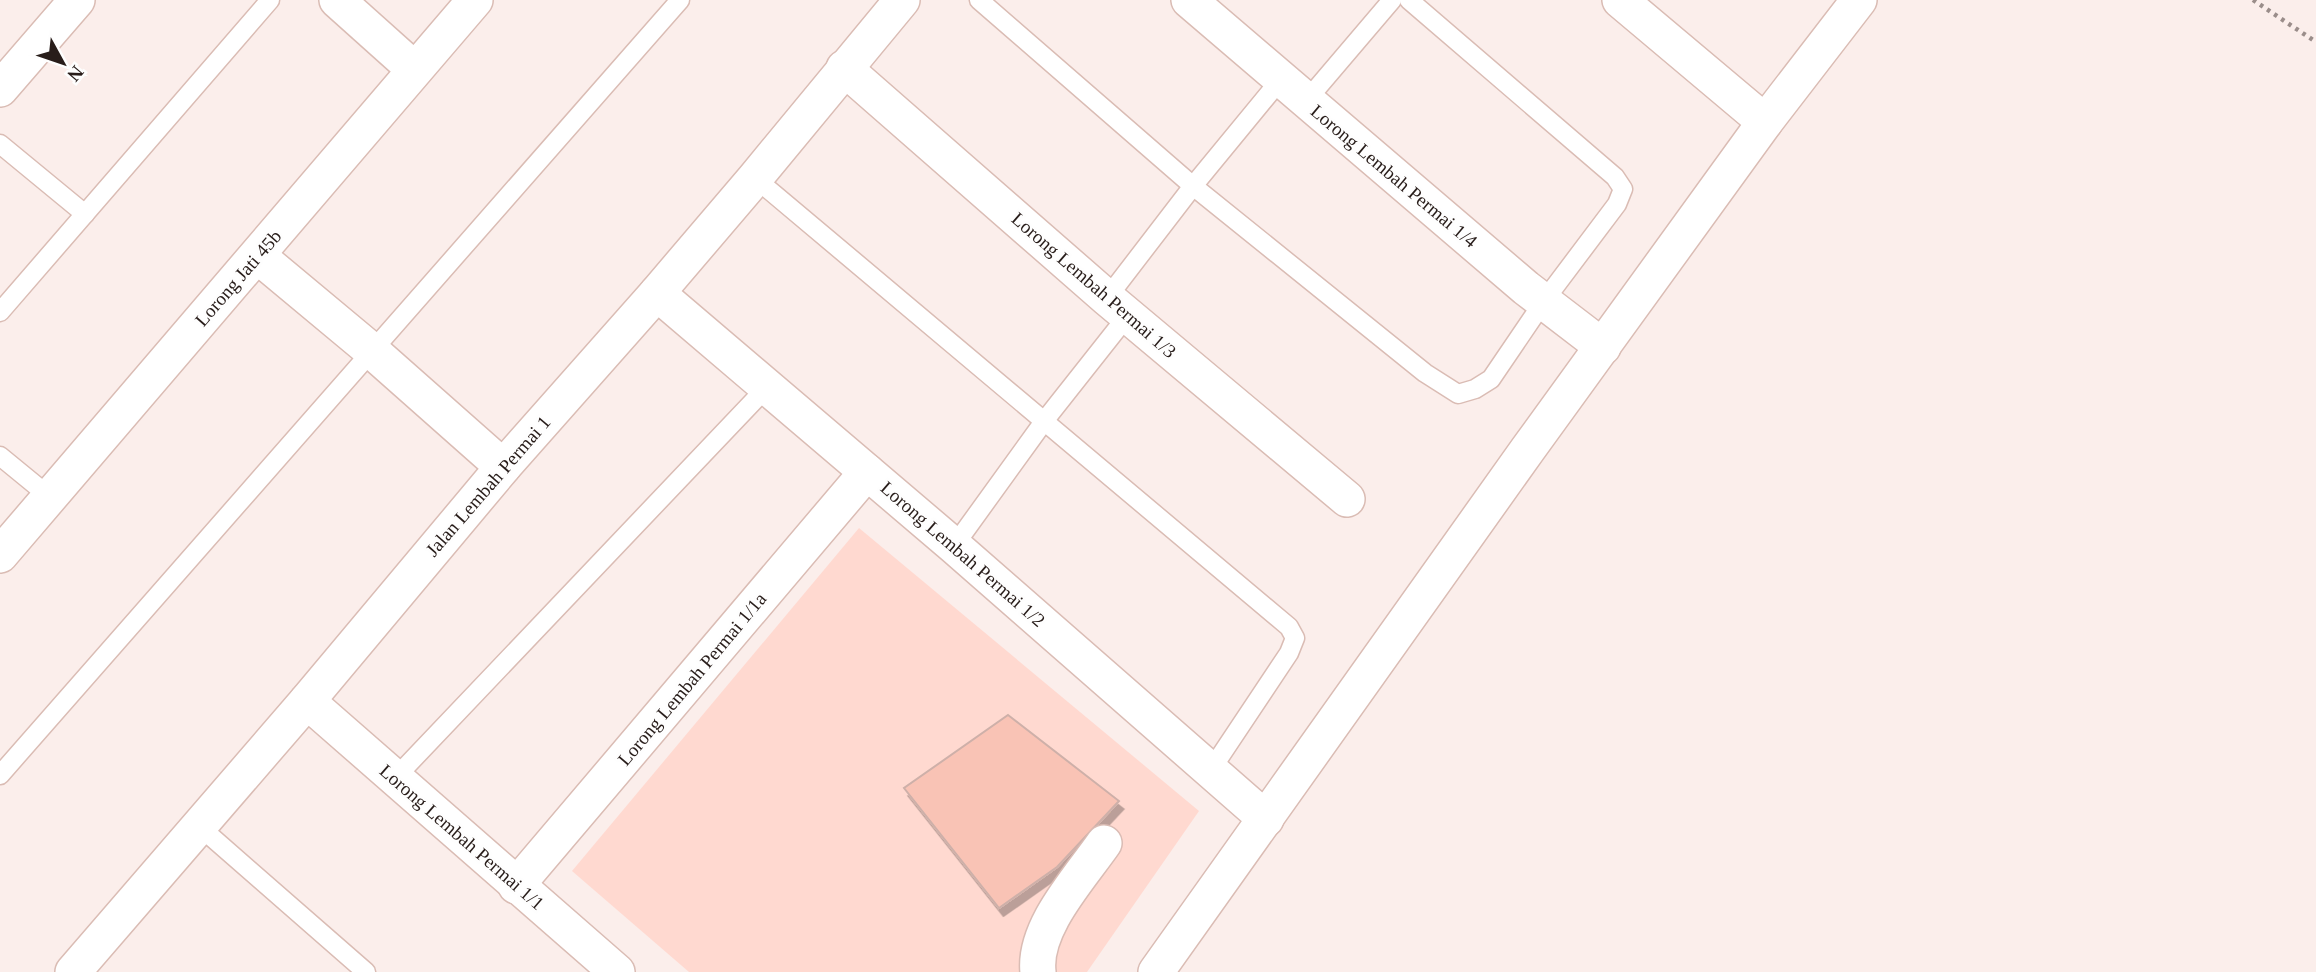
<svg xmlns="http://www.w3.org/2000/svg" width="2316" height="972" font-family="'Times New Roman',serif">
<defs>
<filter id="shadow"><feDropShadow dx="4.5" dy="8" stdDeviation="0" flood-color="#0004"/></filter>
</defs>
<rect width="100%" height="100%" fill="#fbeeeb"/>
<!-- green -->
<path fill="#ffd9d0" d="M859 528 1199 811 1087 972H689L572 871Z"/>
<!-- building -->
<path fill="#f9c3b5" stroke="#ceb0a9" stroke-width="2" filter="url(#shadow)" d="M1008 715 1119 801 1057 867 999 908 904 788Z"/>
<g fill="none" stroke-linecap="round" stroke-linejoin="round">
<!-- service casing -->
<g stroke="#dabcb4" stroke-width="21">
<g id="service">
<path d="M979 0 1193 186 1425 373 1458 394 1475 389 1491 379 1544 301 1617 204 1623 189 1615 177 1409 0"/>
<path d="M1306 101 1392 0"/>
<path d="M0 144 85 214"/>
<path d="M755 178 1289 627 1295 638 1289 653 1211 770"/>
<path d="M1107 298 1193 186 1281 79"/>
<path d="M0 312 270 0"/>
<path d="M0 456 50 497"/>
<path d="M954 546 1045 420 1128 315"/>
<path d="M0 775 680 0"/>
<path d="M395 778 767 387"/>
<path d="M199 826 366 972"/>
</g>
</g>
<!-- minor casing -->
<g stroke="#dabcb4" stroke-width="38">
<g id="minor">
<path d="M337 0 414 69"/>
<path d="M1189 0 1526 288 1603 347"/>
<path d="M1620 0 1765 122"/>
<path d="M844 68 1107 298 1347 499"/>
<path d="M0 89 77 0"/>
<path d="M258 256 372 351 503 467"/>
<path d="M657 293 954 546 1266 819"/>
<path d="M0 555 475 0"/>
<path d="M307 701 617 972"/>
<path d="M516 886 867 472"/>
<path d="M73 972 307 701 503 467 657 293 755 178 902 0"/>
<path d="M1038 972C1033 928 1079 879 1104 843"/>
<path d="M1156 972 1528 449 1765 122 1859 0"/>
</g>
</g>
<!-- path -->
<path stroke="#9a8d8a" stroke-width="4.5" stroke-dasharray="3.5 5" stroke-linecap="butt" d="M2253 0 2316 42"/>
<!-- service -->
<use href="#service" stroke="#fff" stroke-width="18"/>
<!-- minor -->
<use href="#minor" stroke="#fff" stroke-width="35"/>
</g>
<g text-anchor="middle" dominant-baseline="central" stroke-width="6" stroke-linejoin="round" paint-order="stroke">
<!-- street labels -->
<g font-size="19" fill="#281d1a" stroke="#fefefe">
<text transform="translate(1394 176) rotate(40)">Lorong Lembah Permai 1/4</text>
<text transform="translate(238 278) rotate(-49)">Lorong Jati 45b</text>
<text transform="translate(1094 285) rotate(41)">Lorong Lembah Permai 1/3</text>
<text transform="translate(488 486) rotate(-49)">Jalan Lembah Permai 1</text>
<text transform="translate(963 554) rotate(41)">Lorong Lembah Permai 1/2</text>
<text transform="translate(692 679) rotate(-50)">Lorong Lembah Permai 1/1a</text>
<text transform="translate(462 837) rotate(41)">Lorong Lembah Permai 1/1</text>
</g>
</g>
<!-- north arrow -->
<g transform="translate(63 63) rotate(130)" stroke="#fefefe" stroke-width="5" paint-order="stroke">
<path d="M0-5L12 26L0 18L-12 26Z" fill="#281d1a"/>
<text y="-10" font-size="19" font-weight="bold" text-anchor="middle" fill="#281d1a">N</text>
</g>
</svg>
